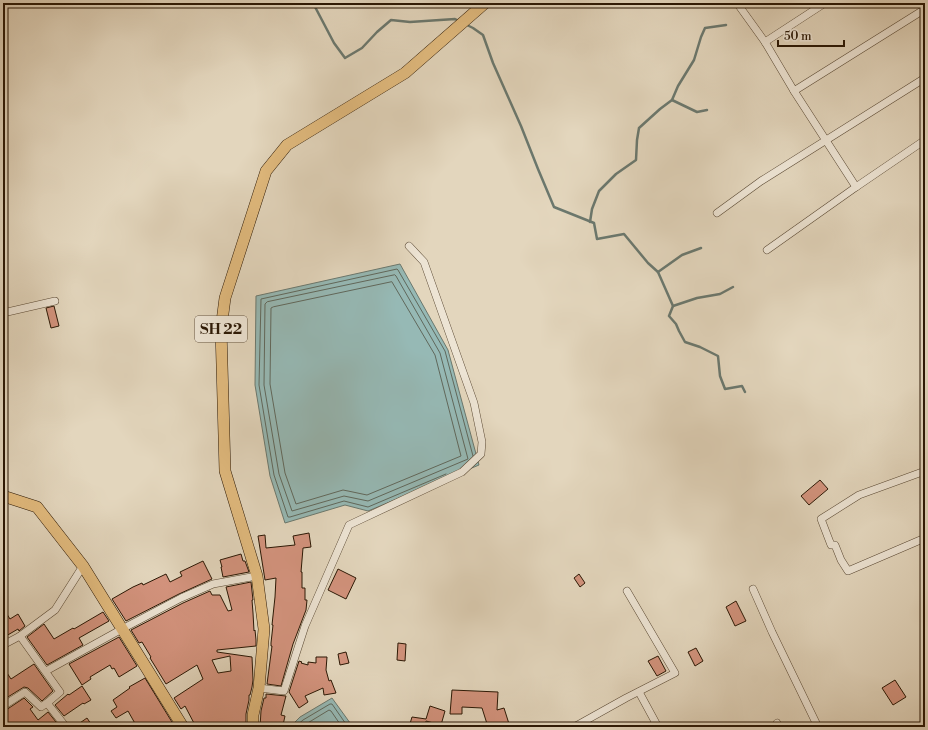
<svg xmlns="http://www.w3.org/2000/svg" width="928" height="730" font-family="'Libre Bodoni',serif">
<rect width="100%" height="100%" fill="#e3d6bd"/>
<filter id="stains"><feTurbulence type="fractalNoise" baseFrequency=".005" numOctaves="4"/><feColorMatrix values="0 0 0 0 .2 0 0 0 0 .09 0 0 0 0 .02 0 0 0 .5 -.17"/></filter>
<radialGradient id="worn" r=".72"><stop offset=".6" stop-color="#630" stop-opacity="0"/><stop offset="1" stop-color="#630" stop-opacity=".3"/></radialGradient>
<!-- water -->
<g fill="#96b9b5" stroke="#6b786e">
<path d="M400 264 448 350 479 465 368 511 345 505 285 523 270 476 255 385 256 296Z"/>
<path d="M332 698 353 727H290L300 717Z"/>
</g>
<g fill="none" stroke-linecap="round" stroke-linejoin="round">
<!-- shore -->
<g stroke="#60685c" stroke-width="1">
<path d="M395 275 396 276 440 353 468 459 368 501 344 496 292 511 279 474 264 385 265 304 267 302Z"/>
<path d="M392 282 435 355 461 456 367 495 348 491 343 490 296 504 285 473 270 384 271 308 273 307Z"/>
<path d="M446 474 368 507 344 501 290 517H288L274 475 259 385 261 299 397 269 398 270 445 351 473 456"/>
<path d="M295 727 303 720 330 704H332L348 727"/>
<path d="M303 727 306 724 329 710 331 711 342 727"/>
</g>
<!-- stream -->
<g stroke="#6b786e" stroke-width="2.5">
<path d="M313 3 334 43 345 58 362 48 377 32 391 20 410 22 455 19 459 21"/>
<path d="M465 24 473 28 483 35 493 63 521 126 538 169 554 207 594 223 597 239 624 234 648 263 658 272 673 306 669 316 676 324 679 331 685 342 700 347 718 356 720 376 725 389 742 386 745 392"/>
<path d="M672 100 678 86 694 60 701 37 705 28 726 25"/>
<path d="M590 222 592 209 599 191 616 174 636 160 637 140 639 128 660 109 672 100 697 112 707 110"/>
<path d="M658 272 682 255 701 248"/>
<path d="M673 306 697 298 720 294 733 287"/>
</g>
</g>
<!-- building -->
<g fill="#d3937d" stroke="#2a1704" fill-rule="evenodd">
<path d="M54 306 59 326 51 328 46 308Z"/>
<path d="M820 480 828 489 809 505 801 496Z"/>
<path d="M309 533 311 547 303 548 301 572H302V588H305V600H307L306 610 293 644 281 686 267 684 272 646H271V643L273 625H272L275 597 276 578 265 580 258 536 265 535 266 548 295 545 293 536Z"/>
<path d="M241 554 243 561H245L249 572 223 577 221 567H222L220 560Z"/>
<path d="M203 561 212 579 179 594 126 621 112 599 133 587 142 583 143 585 166 574 170 582 182 576 180 572Z"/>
<path d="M338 569 356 578 346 599 328 590Z"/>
<path d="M579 574 585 583 580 587 574 578Z"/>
<path d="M251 582 253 600H252L253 613 254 631 255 630 256 640V646L217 650V652L252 657 253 680 252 687 250 695H249V700L246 714V727H196L185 706 181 709 174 698 203 679 197 665 166 684 150 658 151 657 142 642 139 643 131 630 183 603 210 591 212 595H220L228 611 232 610 226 587ZM230 656 231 671 218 673 212 660Z"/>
<path d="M736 601 746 621 735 626 726 607Z"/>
<path d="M3 608 10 619 18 614 25 626 19 631 18 629 6 636 3 631Z"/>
<path d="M103 612 109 621 79 638 83 645 47 665 27 637 44 624 54 639 73 628 74 629Z"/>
<path d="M119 637 137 666 119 677 114 668 112 669 110 665 90 677 91 679 82 685 69 664Z"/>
<path d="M398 643 406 644 405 661 397 660Z"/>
<path d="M696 648 703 661 695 666 688 652Z"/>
<path d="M346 652 349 663 340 665 338 654Z"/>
<path d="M658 656 666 671 657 676 648 661Z"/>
<path d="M316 657H327L326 670 329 681 331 680 336 693 324 695 323 688 305 696 308 702 299 708 289 692 299 661 302 662 301 663 308 665V662L316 663Z"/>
<path d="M34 664 53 691 42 701 28 688 24 687 3 700V667L11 679Z"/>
<path d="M145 678 175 727H137L128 711 116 718 111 711 117 707 113 700 130 688 129 687Z"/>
<path d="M895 680 906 697 893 705 882 688Z"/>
<path d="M82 686 91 700 84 704 83 703 64 716 55 705 68 694 69 695Z"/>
<path d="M452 690 498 692 497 710 504 708 510 727H488L482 708 462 707V714H450Z"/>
<path d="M266 694 286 696 281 715 285 716 283 725 274 723V727H260L261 711 264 698H266Z"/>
<path d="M24 698 33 707 30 709 38 720 48 712 60 727H3V711L6 710Z"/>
<path d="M430 706 445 711 441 725 426 721 425 727H409L412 717 426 719Z"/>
<path d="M87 718 93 727H74Z"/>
</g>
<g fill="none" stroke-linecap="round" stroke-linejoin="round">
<!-- street casing -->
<g stroke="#584732" stroke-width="8">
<g id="street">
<path d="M737 3 765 42 794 91 856 187 767 250"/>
<path d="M765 42 825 3"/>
<path d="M794 91 925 9"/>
<path d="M856 187 925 140"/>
<path d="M717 213 761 181 925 78"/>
<path d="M3 313 55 301"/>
<path d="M925 471 859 495 821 519 831 545H835L841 560 848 571 925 538"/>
<path d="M753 589 772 632 818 727"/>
<path d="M3 645 20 636"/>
<path d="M46 671 122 629 181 598 213 584 257 576"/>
<path d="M259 688 284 691 305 626 349 525 462 472 481 454 482 442 474 403 424 262 409 246"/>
<path d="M639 692 658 727"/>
<path d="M3 706 25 692 41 707 47 703"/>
<path d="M777 723 779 727"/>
<path d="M66 727 47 703 60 692 20 636 55 610 83 566"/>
<path d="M574 727 626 698 675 673 627 591"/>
<path d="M923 727 925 724"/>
</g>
</g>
<!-- primary casing -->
<g stroke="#2a1704" stroke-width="12">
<g id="primary">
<path d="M3 496 37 507 83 566 183 727"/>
<path d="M253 727V715L259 688 264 629 257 576 225 471 221 329 225 298 266 171 287 145 405 73 485 3"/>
</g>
</g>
<!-- street -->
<use href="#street" stroke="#ede4d4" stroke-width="7"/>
<!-- primary -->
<use href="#primary" stroke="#e2bb7e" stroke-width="11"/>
</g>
<g text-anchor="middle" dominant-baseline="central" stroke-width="3.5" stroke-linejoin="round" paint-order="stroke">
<!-- shield labels -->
<rect fill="#ede4d4" stroke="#645442" stroke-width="1" x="195" y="316" width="52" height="26" rx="3"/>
<g font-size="15" font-weight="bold" fill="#2a1704">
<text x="221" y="329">SH 22</text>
</g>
</g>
<!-- margin -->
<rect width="928" height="730" fill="none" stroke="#e3d6bd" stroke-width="16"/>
<rect x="4" y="4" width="920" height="722" fill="none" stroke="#2a1704" stroke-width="2"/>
<rect x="8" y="8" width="912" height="714" fill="none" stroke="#2a1704"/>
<!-- scale -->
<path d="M778 40v6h66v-6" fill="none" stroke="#2a1704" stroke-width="2"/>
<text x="784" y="40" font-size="12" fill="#2a1704" stroke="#ede4d4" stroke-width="3" paint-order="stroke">50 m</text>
<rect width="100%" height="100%" filter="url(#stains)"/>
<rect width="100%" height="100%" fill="url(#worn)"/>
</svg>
